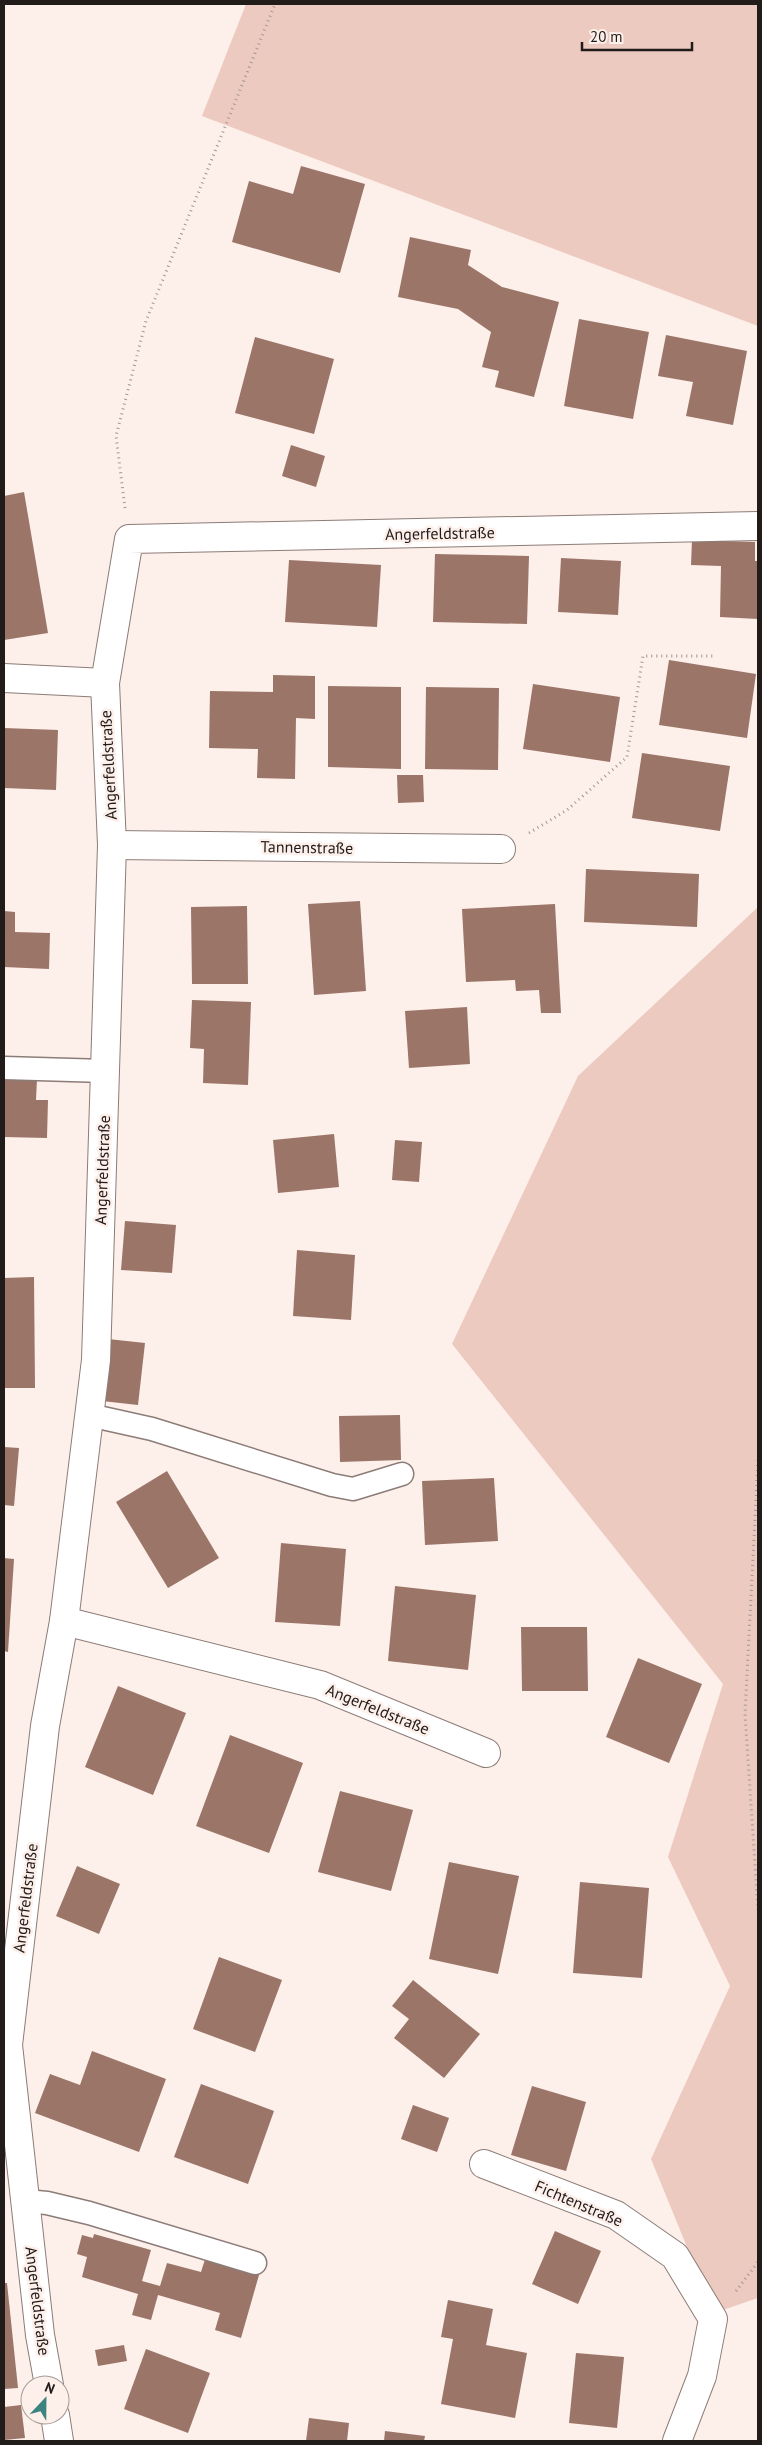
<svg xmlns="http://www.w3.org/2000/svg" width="762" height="2445" font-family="'PT Sans',sans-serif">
<rect width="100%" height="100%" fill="#fdefea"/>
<!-- green -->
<g fill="#edcabf">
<path d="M246 4H758V326L202 116Z"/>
<path d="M758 907V2298L714 2313 651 2159 730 1986 668 1857 723 1684 452 1344 578 1076Z"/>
</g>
<!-- building -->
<g fill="#9b7568">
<path d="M301 166 365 184 340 273 232 242 249 181 293 194Z"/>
<path d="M410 237 471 250 468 265 502 287 559 302 534 397 495 387 499 371 482 367 491 332 458 309 398 297Z"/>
<path d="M579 319 649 332 633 419 564 406Z"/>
<path d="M666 335 747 351 733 425 686 416 693 382 658 376Z"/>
<path d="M255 337 334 359 314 434 235 413Z"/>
<path d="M291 445 325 456 316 487 282 476Z"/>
<path d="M24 492 48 633 4 640V496Z"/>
<path d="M692 540 755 542V561H758V619L720 617 721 566 691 565Z"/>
<path d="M435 554 529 556 527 624 433 622Z"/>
<path d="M561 558 621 561 618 615 558 612Z"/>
<path d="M289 560 381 565 377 627 285 622Z"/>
<path d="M669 660 756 674 747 738 659 725Z"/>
<path d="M273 675 315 676V719L296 718 295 779 257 778 258 749 209 748 210 691 273 692Z"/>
<path d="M533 684 620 697 610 762 523 749Z"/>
<path d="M328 686 401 687V769L328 767Z"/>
<path d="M426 687 499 688 498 770 425 769Z"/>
<path d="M4 728 58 730 56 790 4 788Z"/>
<path d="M642 753 730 766 720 831 632 818Z"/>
<path d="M397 775H423L424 802 398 803Z"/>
<path d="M586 869 699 874 697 927 584 922Z"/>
<path d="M360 901 366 991 314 995 308 904Z"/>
<path d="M555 904 561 1013H541L539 990 516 991 515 980 466 982 462 909Z"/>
<path d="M247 906 248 984H192L191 907Z"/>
<path d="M4 911 15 912V932L50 933 49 969 4 967Z"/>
<path d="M192 1000 251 1002 248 1085 203 1083 204 1049 190 1048Z"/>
<path d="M467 1007 470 1064 409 1068 405 1011Z"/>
<path d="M4 1078 37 1079 36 1100H48L47 1138 4 1137Z"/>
<path d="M334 1134 339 1187 278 1193 273 1140Z"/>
<path d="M395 1140 422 1142 419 1182 392 1180Z"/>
<path d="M125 1221 176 1225 172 1273 121 1270Z"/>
<path d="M297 1250 355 1255 351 1320 293 1316Z"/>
<path d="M34 1277 35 1388H4V1278Z"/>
<path d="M108 1339 145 1343 138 1405 102 1401Z"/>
<path d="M400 1415 401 1460 340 1462 339 1416Z"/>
<path d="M4 1447 19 1448 14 1506 4 1505Z"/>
<path d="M167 1471 219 1558 168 1588 116 1502Z"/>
<path d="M494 1478 498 1541 425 1545 422 1481Z"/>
<path d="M281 1543 346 1549 340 1626 275 1622Z"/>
<path d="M4 1558 14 1559 8 1652 4 1651Z"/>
<path d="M395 1586 476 1595 468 1670 388 1661Z"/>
<path d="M521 1627H587L588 1691H522Z"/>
<path d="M638 1658 702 1684 669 1763 606 1737Z"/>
<path d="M118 1686 186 1713 153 1795 85 1767Z"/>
<path d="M230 1735 303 1763 269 1853 196 1826Z"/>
<path d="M340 1791 413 1810 391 1891 318 1872Z"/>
<path d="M449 1862 519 1876 498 1974 429 1959Z"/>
<path d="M77 1866 120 1884 99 1934 56 1916Z"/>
<path d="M580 1882 649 1888 642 1978 573 1973Z"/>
<path d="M219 1957 282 1980 255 2052 193 2029Z"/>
<path d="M413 1980 480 2034 444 2078 394 2038 409 2019 392 2006Z"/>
<path d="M92 2051 166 2079 139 2152 35 2113 50 2074 80 2085Z"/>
<path d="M201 2084 274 2111 248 2184 174 2157Z"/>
<path d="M532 2086 586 2102 566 2171 511 2155Z"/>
<path d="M413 2105 449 2118 437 2152 401 2139Z"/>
<path d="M555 2231 601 2251 578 2304 532 2284Z"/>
<path d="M94 2234 151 2250 142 2281 160 2286 167 2263 201 2272 207 2253 261 2268 241 2338 215 2330 220 2313 158 2295 151 2320 132 2315 138 2294 82 2277 87 2257 77 2254 82 2235 93 2238Z"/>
<path d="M4 2283H7L18 2388 4 2389Z"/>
<path d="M448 2300 493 2309 486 2345 527 2353 515 2418 441 2404 453 2339 441 2337Z"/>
<path d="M124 2345 127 2361 98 2366 95 2350Z"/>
<path d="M146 2349 210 2373 188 2433 124 2409Z"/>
<path d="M576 2353 624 2357 617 2428 569 2423Z"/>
<path d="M21 2405 25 2438 4 2440V2407Z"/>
<path d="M309 2418 349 2423 347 2441H306Z"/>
<path d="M385 2431 425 2436 424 2441H384Z"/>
</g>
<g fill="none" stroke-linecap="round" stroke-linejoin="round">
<!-- lane casing -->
<g stroke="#8c7c77" stroke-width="25">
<g id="lane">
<path d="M4 1068 105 1071"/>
<path d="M89 1415 152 1429 332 1485 353 1489 402 1474"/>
<path d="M26 2201 47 2203 89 2213 255 2263"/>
</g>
</g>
<!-- street casing -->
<g stroke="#8c7c77" stroke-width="30">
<g id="street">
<path d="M4 678 105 683"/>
<path d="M112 845 501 849"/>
<path d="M64 1621 320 1685 486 1753"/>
<path d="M484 2164 616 2215 675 2256 713 2319 702 2376 677 2441"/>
<path d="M49 2385 40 2335 8 2045 45 1726 64 1621 96 1360 112 845 105 683 129 539 758 526"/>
<path d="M55 2415 59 2441"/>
</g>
</g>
<!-- path -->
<g stroke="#a29794" stroke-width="3" stroke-dasharray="1 4" stroke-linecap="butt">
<path d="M125 508 116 436 146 321 275 4"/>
<path d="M529 833 567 810 627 757 643 656H714"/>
<path d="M758 1460 745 1714 758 1910"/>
<path d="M736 2291 758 2262"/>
</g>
<!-- lane -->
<use href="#lane" stroke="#fff" stroke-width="22"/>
<!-- street -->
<use href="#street" stroke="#fff" stroke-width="28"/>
</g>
<g text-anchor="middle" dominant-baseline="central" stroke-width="5" stroke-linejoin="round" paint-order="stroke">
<!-- street labels -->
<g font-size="16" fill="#211b19" stroke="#fdefea">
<text transform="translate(440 533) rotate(-1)">Angerfeldstraße</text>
<text transform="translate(108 765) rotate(-93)">Angerfeldstraße</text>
<text transform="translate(307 847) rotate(1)">Tannenstraße</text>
<text transform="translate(102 1170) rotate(-88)">Angerfeldstraße</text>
<text transform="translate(378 1709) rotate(22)">Angerfeldstraße</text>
<text transform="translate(25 1898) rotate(-83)">Angerfeldstraße</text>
<text transform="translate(579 2203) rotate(23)">Fichtenstraße</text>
<text transform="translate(38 2301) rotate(83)">Angerfeldstraße</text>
</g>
</g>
<!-- border -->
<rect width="762" height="2445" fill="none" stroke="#211b19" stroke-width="10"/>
<!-- north arrow -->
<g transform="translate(45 2400) rotate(22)"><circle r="24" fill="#fdefea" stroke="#a59a96"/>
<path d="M0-4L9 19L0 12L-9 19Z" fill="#3d8480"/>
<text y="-8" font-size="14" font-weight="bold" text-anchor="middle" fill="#211b19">N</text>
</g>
<!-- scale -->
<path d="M582 42v8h110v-8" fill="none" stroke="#211b19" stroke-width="2.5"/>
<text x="590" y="42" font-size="15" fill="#211b19" stroke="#fdefea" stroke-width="4" paint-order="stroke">20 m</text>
</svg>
